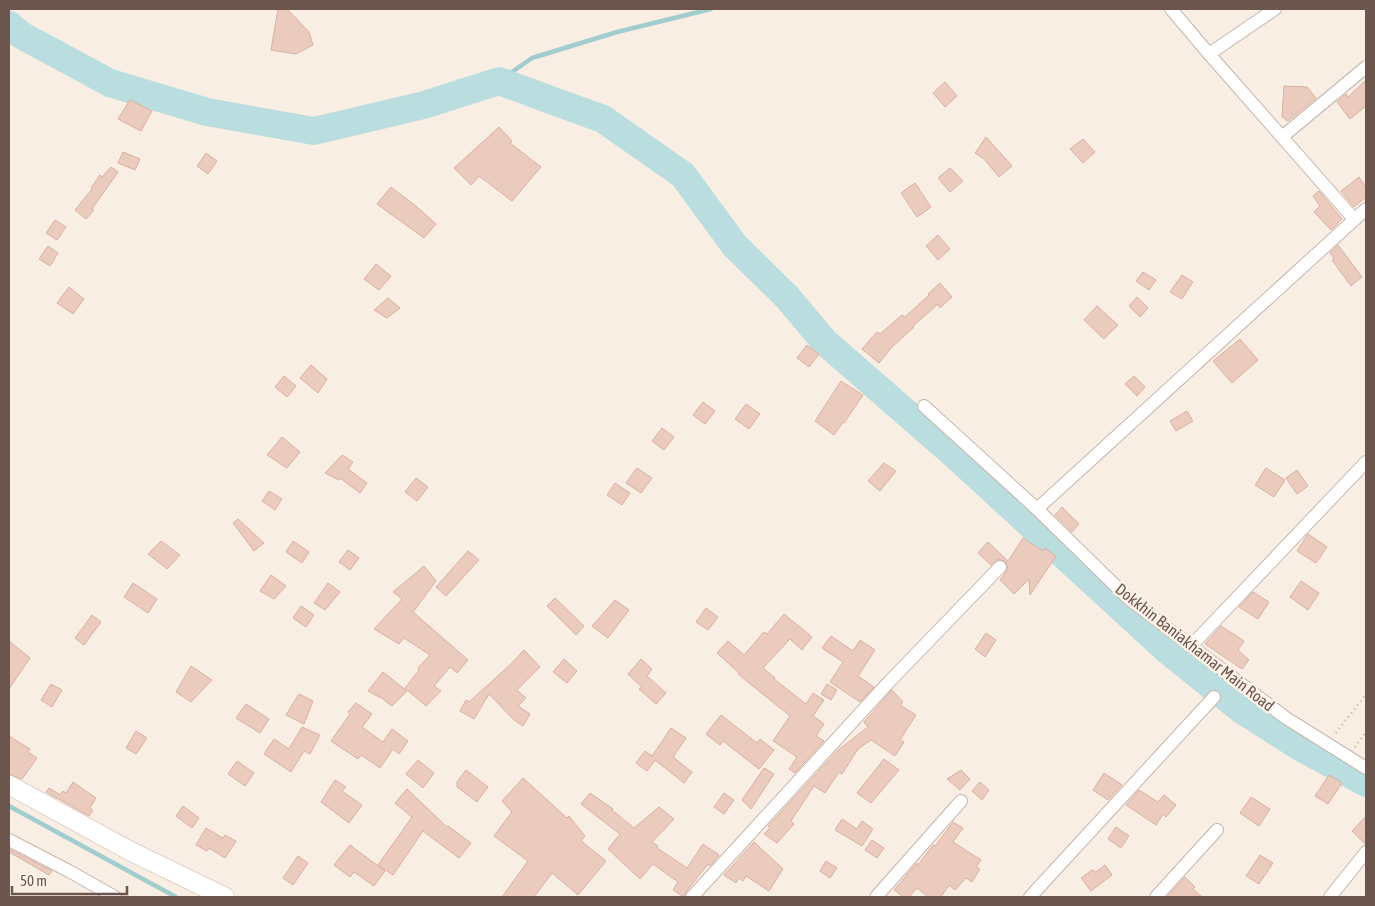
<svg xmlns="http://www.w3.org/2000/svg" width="1375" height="906" font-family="'Asap Condensed',sans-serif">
<rect width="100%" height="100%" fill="#f8eee3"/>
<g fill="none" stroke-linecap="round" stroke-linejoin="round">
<!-- stream -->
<g stroke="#a2cdcf" stroke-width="4.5">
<path d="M499 81 532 58 617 32 711 9"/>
<path d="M9 806 176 897"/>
</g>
<!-- river -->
<path stroke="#badddf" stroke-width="28" d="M9 25 21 35 110 83 207 112 314 131 424 105 499 81 603 119 683 175 735 246 787 297 825 342 957 457 1167 650 1242 710 1300 747 1366 783"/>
</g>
<!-- building -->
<g fill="#eacbbe" stroke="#dab1a1">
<path d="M278 9H287L309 32 313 45 296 54 271 50Z"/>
<path d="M1366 80V106L1350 119 1337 102 1346 94 1348 97Z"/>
<path d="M945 82 957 96 945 107 933 93Z"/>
<path d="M1284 86 1307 87 1316 98 1288 121 1282 117Z"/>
<path d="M130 100 152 111 141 131 118 119Z"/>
<path d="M499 127 512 141 510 143 541 167 512 201 479 176 471 185 454 168Z"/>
<path d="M986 137 1012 166 999 177 984 159 975 153Z"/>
<path d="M1083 139 1095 152 1083 163 1070 149Z"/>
<path d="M123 152 140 159 135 170 118 163Z"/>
<path d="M206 153 217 161 208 174 197 166Z"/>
<path d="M111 167 118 172 92 209 94 210 86 219 75 210 92 189 91 188 100 175 102 177Z"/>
<path d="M950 168 963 181 950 192 938 178Z"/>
<path d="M1359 177 1366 187V197L1354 207 1341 191Z"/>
<path d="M915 183 931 207 917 217 901 193Z"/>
<path d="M391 187 417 207 436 224 424 238 377 204Z"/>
<path d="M1319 191 1342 219 1331 230 1314 212 1320 206 1313 196Z"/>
<path d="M55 220 66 227 57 240 46 233Z"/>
<path d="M938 235 950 249 938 260 926 246Z"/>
<path d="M1338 245 1362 277 1351 286 1332 260 1334 258 1330 253Z"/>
<path d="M48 246 58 253 50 266 39 259Z"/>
<path d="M376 264 391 276 379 290 364 279Z"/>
<path d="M1143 272 1156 280 1149 290 1136 281Z"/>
<path d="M1182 275 1193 282 1182 299 1170 292Z"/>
<path d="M940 283 952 297 940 308 938 304 913 326 914 327 892 347 879 363 862 349 877 332 880 334 902 315 905 317 929 295 928 294Z"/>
<path d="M69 287 84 299 73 314 57 303Z"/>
<path d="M1137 297 1148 308 1140 317 1129 306Z"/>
<path d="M388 298 400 308 387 318 374 310Z"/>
<path d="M1097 306 1118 325 1104 339 1084 320Z"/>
<path d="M1240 339 1258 360 1232 383 1213 361Z"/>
<path d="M807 345 819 354 809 367 797 358Z"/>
<path d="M311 365 327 379 318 393 300 378Z"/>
<path d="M284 376 296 386 287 397 275 387Z"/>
<path d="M1134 376 1145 387 1137 396 1125 384Z"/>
<path d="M841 381 863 395 844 423 843 422 834 435 815 421Z"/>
<path d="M703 402 715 411 705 424 693 415Z"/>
<path d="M746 404 760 414 749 429 735 419Z"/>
<path d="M1187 411 1193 421 1176 431 1170 421Z"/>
<path d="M662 428 674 437 664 450 652 441Z"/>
<path d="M282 437 300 452 287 468 267 455Z"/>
<path d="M342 455 353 462 348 469 367 483 360 493 340 478 339 480 325 473Z"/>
<path d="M884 463 896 471 880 491 868 481Z"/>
<path d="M637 468 652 478 641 493 626 483Z"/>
<path d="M1266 468 1285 480 1274 497 1255 485Z"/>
<path d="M1297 470 1308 486 1297 494 1286 478Z"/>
<path d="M416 478 428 487 417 501 405 492Z"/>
<path d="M615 483 630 493 622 505 607 495Z"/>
<path d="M269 491 282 499 275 510 262 501Z"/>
<path d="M1062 507 1079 524 1072 532 1055 515Z"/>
<path d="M238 519 264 543 254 551 233 523Z"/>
<path d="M1308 534 1327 547 1316 563 1297 551Z"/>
<path d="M1023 538 1043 551 1045 548 1056 556 1030 595 1029 579 1014 594 1000 580 1008 569 1006 562 998 559 991 565 978 553 988 542 1008 561Z"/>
<path d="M161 541 180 555 167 569 148 554Z"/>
<path d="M293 541 309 552 302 563 286 552Z"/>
<path d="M348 550 359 558 350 570 339 562Z"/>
<path d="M468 551 479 560 446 596 436 587Z"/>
<path d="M424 566 436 581 413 612 468 660 457 673 450 667 434 686 441 691 426 706 405 688 419 670 418 668 430 655 404 638 399 644 374 629 402 599 393 592Z"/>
<path d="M271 575 286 586 274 599 260 591Z"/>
<path d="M1301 581 1319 593 1308 610 1290 597Z"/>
<path d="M133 583 157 599 148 613 124 597Z"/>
<path d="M328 583 340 592 325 610 314 603Z"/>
<path d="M1253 592 1269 602 1258 619 1239 607Z"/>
<path d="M555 598 584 626 576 635 547 606Z"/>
<path d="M615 600 629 610 608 638 592 626Z"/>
<path d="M301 606 314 615 306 627 293 618Z"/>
<path d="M706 608 718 617 708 630 696 622Z"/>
<path d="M784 614 812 637 802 650 790 639 763 668 775 678 774 679 806 704 813 693 824 700 813 716 824 724 816 736 824 741 795 773 789 769 797 757 773 741 790 716 738 674 739 673 717 653 728 641 744 655 764 632 767 634Z"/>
<path d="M92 615 101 622 84 645 75 638Z"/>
<path d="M1221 626 1244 641 1238 650 1249 660 1242 669 1205 644Z"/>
<path d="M986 633 996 640 985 657 975 649Z"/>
<path d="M831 636 853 651 860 640 875 650 858 676 874 687 860 702 830 682 843 662 822 648Z"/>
<path d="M9 641 30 658 9 689Z"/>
<path d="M524 650 540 667 517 690 526 698 518 706 530 714 523 726 514 720 489 694 474 719 460 711 466 700 469 702 512 663Z"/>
<path d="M564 659 577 671 567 683 553 672Z"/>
<path d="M641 659 652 669 647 676 666 693 656 704 639 689 642 687 628 674Z"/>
<path d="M191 666 212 680 191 702 176 692Z"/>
<path d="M383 672 407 691 392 706 383 699 368 691Z"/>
<path d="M51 684 62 690 52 707 41 700Z"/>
<path d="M827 684 837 690 831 700 821 694Z"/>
<path d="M892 690 903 702 900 705 916 715 900 740 904 742 895 756 871 740 858 749 842 774 839 772 825 793 814 786 791 821 794 824 777 843 764 834 770 828 768 826 838 750 868 727 864 722Z"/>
<path d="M299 694 313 701 304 724 286 715Z"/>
<path d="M356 703 372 714 362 727 383 742 392 729 408 741 399 754 393 749 380 768 361 755 358 759 331 741 350 714 348 712Z"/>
<path d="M246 704 269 719 260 733 236 718Z"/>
<path d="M721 715 757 743 760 739 774 750 759 769 723 741 720 745 706 734Z"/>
<path d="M302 727 320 735 310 754 304 751 291 772 264 754 274 739 289 749Z"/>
<path d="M671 728 686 738 673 757 692 772 684 783 655 760 647 771 636 763 645 751 652 756Z"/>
<path d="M136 731 147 738 136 754 126 748Z"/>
<path d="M9 736 30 749 28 752 37 758 22 779 9 774Z"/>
<path d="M884 759 899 770 871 803 857 793Z"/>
<path d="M418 760 434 773 423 788 406 774Z"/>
<path d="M237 761 254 773 245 786 228 774Z"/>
<path d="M764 768 774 774 751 809 742 800Z"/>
<path d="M466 770 488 787 477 802 457 787V782Z"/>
<path d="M961 770 970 779 960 790 947 779Z"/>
<path d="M1104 773 1122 785 1108 800 1093 790Z"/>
<path d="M1329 775 1342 783 1328 804 1315 796Z"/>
<path d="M523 778 567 818 569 816 585 836 581 841 606 861 578 895 552 873 534 897H502L528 861 494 836 512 812 502 801Z"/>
<path d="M335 780 346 787 342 791 362 805 349 823 321 802Z"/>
<path d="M73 782 96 798 90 808 93 810 89 816 46 792 49 788 60 795 63 791 66 793Z"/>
<path d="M980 782 989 790 982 800 972 791Z"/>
<path d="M407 789 447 827 448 826 471 843 459 858 423 831 393 875 378 865 412 817 395 803Z"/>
<path d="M1139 790 1158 802 1164 795 1176 805 1166 817 1163 814 1156 825 1126 805Z"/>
<path d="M590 793 613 809 612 810 634 828 659 807 674 819 652 842 658 846 657 848 687 868 703 844 719 855 710 866 708 864 686 892 684 897 673 890 678 882 653 864 640 879 608 849 620 834 581 804Z"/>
<path d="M724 793 734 800 724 814 714 807Z"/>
<path d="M1251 797 1270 809 1259 826 1240 813Z"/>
<path d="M183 806 199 818 192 828 176 816Z"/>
<path d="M1366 816V844H1365L1352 831Z"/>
<path d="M842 819 857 829 862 821 873 829 862 846 835 830Z"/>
<path d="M953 822 963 828 953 842 981 860 976 867 980 869 972 882 966 878 955 890 949 885 941 897H928L917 888 909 897H903L894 890 917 863 918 865 933 845 935 846Z"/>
<path d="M1116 827 1129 836 1121 848 1108 839Z"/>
<path d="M206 828 223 838 225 835 236 841 225 858 209 848 207 851 196 845Z"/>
<path d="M872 840 884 848 877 858 865 850Z"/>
<path d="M754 842 783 869 769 891 746 876 743 881 739 878 736 883 724 875Z"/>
<path d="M350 845 385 871 374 886 354 872 350 877 334 865Z"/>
<path d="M9 849 52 871 49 875 9 852Z"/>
<path d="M1260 855 1273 863 1259 884 1246 876Z"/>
<path d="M298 856 308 863 293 885 283 878Z"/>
<path d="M826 861 837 868 830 878 820 871Z"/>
<path d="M1105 865 1112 875 1091 891 1081 878 1092 870 1096 872Z"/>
<path d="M1185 877 1195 887 1193 889 1202 897H1167Z"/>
</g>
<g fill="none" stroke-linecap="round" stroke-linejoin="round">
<!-- street casing -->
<g stroke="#c7b5ac" stroke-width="14">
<g id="street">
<path d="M1171 9 1209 54 1354 219"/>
<path d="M1209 54 1275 9"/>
<path d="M1282 137 1366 67"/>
<path d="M924 406 1037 509 1129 599 1286 718 1366 768"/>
<path d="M1037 509 1366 209"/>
<path d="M1191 646 1366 462"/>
<path d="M9 840 69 871 115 897"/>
<path d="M692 897 888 683 1000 567"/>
<path d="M876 897 961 801"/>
<path d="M1030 897 1214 697"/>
<path d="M1156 897 1217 830"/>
<path d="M1330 897 1366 852"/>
</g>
</g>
<!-- secondary casing -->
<g stroke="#ccb7ac" stroke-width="20">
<path id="secondary" d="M9 785 130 851 225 897"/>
</g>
<!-- path -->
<g stroke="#ceaea2" stroke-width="2.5" stroke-dasharray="1 4" stroke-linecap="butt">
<path d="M1336 733 1366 694"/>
<path d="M1355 747 1366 732"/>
</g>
<!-- street -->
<use href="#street" stroke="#fff" stroke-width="12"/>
<!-- secondary -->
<use href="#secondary" stroke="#fff" stroke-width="19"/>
</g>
<g text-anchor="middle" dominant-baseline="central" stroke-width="5" stroke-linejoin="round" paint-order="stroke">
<!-- street labels -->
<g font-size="16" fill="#6c554d" stroke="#fcf2e8">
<text transform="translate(1195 647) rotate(38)">Dokkhin Baniakhamar Main Road</text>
</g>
</g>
<!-- border -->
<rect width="1375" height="906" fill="none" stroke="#6c554d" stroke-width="20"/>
<!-- scale -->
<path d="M12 886v8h115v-8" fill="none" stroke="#6c554d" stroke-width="2.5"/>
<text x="20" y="886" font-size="15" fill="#6c554d" stroke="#fcf2e8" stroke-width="4" paint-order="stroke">50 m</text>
</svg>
